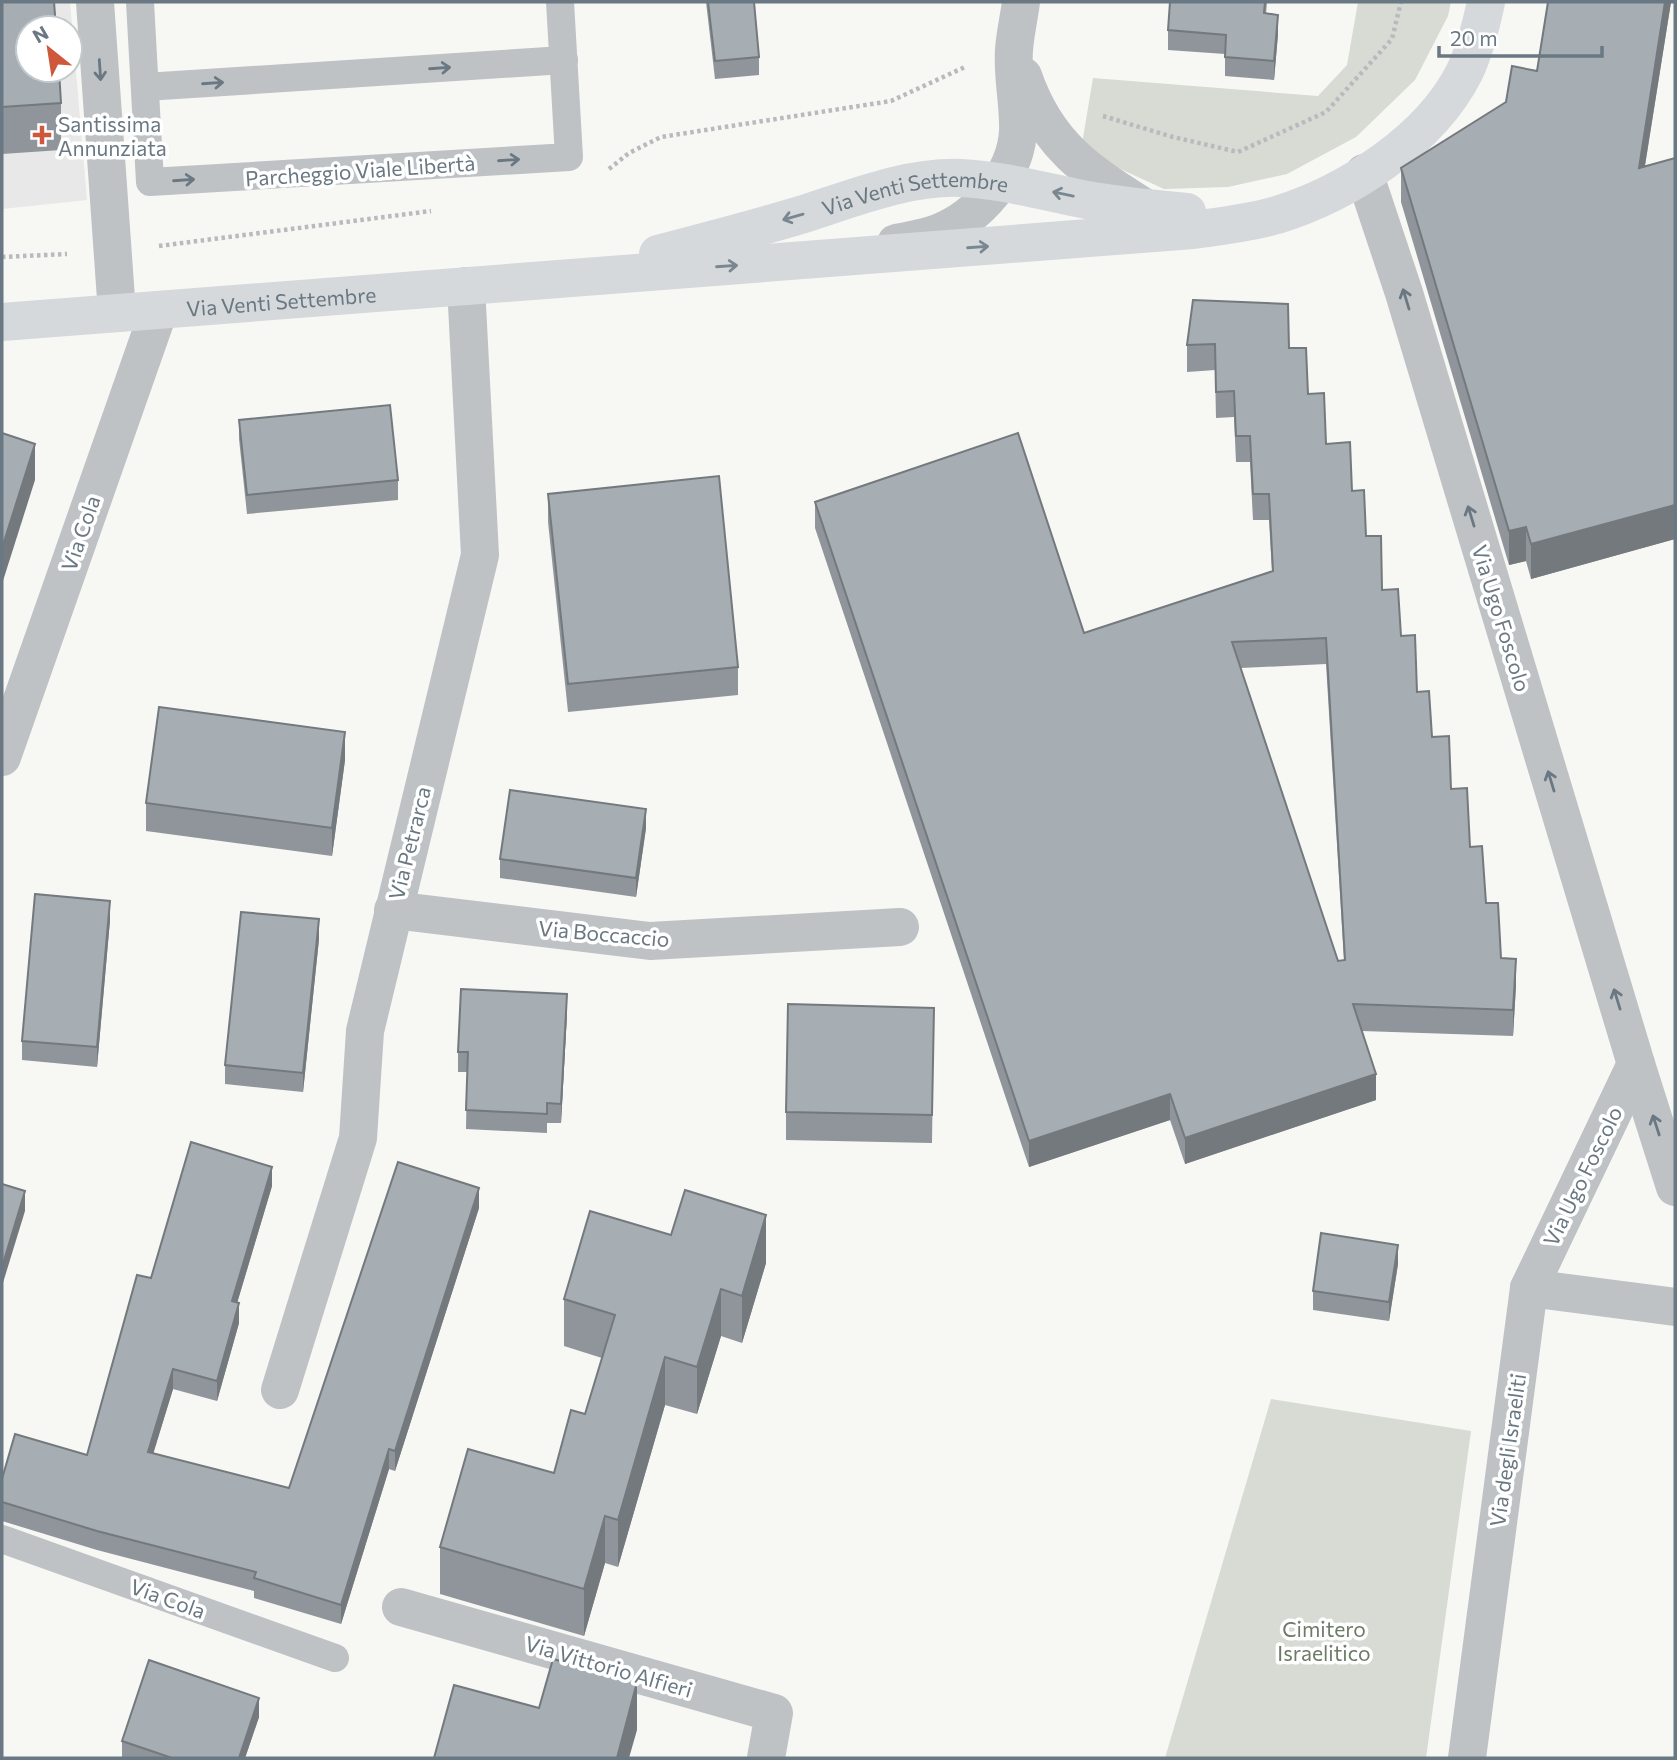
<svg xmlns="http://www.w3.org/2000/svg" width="1677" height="1760" font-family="Commissioner,sans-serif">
<rect width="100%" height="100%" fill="#f7f7f4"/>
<!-- built -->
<path fill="#e7e8e7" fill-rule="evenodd" d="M2 2H70L87 200 2 209ZM28 28H70V70H28Z"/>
<!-- green -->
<g fill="#d7dbd4">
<path d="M1358 2H1451L1448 16 1415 80 1356 137 1287 174 1228 187 1164 189 1114 166 1082 144 1093 78 1318 96 1347 65Z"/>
<path d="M1271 1399 1471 1431 1426 1758H1165Z"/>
</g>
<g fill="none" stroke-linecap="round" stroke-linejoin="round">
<!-- path -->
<g stroke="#b8bbbd" stroke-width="4.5" stroke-dasharray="3.5 3.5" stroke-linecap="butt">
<path d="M1103 116 1173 137 1238 152 1326 112 1392 39 1401 2"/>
<path d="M609 169 629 153 661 137 891 101 965 67"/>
<path d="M159 246 431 211"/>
<path d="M2 257 67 254"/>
</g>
<!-- lane -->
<g stroke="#bec2c5" stroke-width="28">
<path d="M140 2 150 182 569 157 560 2"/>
<path d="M145 87 564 60"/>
<path d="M2 1539 335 1658"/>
</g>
<!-- street -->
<g stroke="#bec2c5" stroke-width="38">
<path d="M95 2 117 313"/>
<path d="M1023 76C1047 146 1087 171 1147 209"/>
<path d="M1364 173 1404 293 1636 1064 1675 1187"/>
<path d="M896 243C910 240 925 238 938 233 977 218 1016 175 1018 131 1019 104 1012 77 1014 50 1015 34 1019 18 1021 2"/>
<path d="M2 757 159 310"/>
<path d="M393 910 650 941 900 927"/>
<path d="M1529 1288 1675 1307"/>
<path d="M280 1390 358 1138 365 1031 480 555 466 286"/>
<path d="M401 1607 774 1713 766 1758"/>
<path d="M1467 1758 1529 1288 1636 1064"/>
</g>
<!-- secondary -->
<g stroke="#d5d9dc" stroke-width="38">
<path id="s1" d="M658 254C708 241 758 228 807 213 856 197 909 176 961 178 1004 180 1045 192 1087 200 1120 206 1154 209 1187 212"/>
<path id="s2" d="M2 322 1193 230C1221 226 1249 223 1277 215 1348 193 1430 140 1464 73 1475 50 1481 26 1486 2"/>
</g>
</g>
<!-- wall -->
<g fill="#8f959a" fill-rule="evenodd">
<path d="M2 2 61 103V150L2 154Z"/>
<path d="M706 2H754L759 57V75L715 79Z"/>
<path d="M1267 2 1266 14 1278 34 1274 80 1225 76V54L1168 50V30Z"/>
<path d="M1548 2H1671L1645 166 1675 158V539L1531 579 1526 561 1509 565 1401 202V168L1506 102 1537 71Z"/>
<path d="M1193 300 1289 348 1308 394 1326 444 1352 491 1382 590 1401 636 1417 692 1451 789 1470 847 1501 958 1516 985 1513 1036 1362 1031 1376 1100 1185 1164 1170 1120 1029 1167 815 528V502L1084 633 1272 571 1269 520H1253L1250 462H1236L1234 417 1216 418 1215 370 1187 372V345ZM1326 664 1344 960 1338 961 1241 668Z"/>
<path d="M239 420 398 480V500L247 514 239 439Z"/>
<path d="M548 494 738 667V695L568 712 548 522Z"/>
<path d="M345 760 332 856 146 831V803Z"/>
<path d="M646 828 636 897 500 878V859Z"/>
<path d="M110 920 97 1067 22 1060V1041Z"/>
<path d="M319 939 303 1092 225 1084V1065Z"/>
<path d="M934 1008 932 1143 786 1140V1112Z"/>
<path d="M567 1014 561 1123H547V1133L466 1129 467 1072H458V1052Z"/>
<path d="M272 1186 237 1303 239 1323 217 1401 173 1389 153 1453 289 1488 479 1208 395 1471 389 1469 341 1624 254 1598V1591L97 1550 2 1521V1479L87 1455 151 1278Z"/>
<path d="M766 1263 742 1343 721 1336 697 1414 665 1405 618 1567 605 1563 584 1636 440 1594V1547L554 1473 585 1414 602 1358 564 1346V1299Z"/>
<path d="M1398 1264 1389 1321 1313 1310V1291Z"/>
<path d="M259 1717 245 1758H122V1741Z"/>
</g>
<!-- shaded-wall -->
<g fill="#74797d">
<path d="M1665 2H1671L1639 202V168Z"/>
<path d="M1278 15V34L1274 80V61Z"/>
<path d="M35 444V480L2 584V548Z"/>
<path d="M1675 505V539L1531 579V544Z"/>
<path d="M1526 527V561L1509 565V531Z"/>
<path d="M345 732V760L332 856V828Z"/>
<path d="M646 809V828L636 897V878Z"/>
<path d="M110 901V920L97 1067V1047Z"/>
<path d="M319 919V939L303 1092V1073Z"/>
<path d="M1516 959V985L1513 1036V1010Z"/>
<path d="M567 994V1014L561 1123V1104Z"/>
<path d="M1376 1074V1100L1185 1164V1138Z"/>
<path d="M1170 1094V1120L1029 1167V1141Z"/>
<path d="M272 1167V1186L232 1320V1301Z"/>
<path d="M479 1188V1208L395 1471V1451Z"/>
<path d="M25 1191V1211L2 1286V1267Z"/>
<path d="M766 1215V1263L742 1343V1296Z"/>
<path d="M1398 1245V1264L1389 1321V1302Z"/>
<path d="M721 1289V1336L697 1414V1367Z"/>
<path d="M239 1303V1323L217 1401V1381Z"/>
<path d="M665 1357V1405L618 1567V1520Z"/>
<path d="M173 1369V1389L148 1471V1452Z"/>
<path d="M389 1449V1469L341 1624V1605Z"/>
<path d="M605 1516V1563L584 1636V1589Z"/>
<path d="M637 1682V1730L629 1758H617Z"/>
<path d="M259 1698V1717L245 1758H239Z"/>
</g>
<!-- building -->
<g fill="#a6adb3" stroke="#74797d" stroke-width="2" fill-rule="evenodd">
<path d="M2 2H54L56 28H28V70H59L61 103 2 107Z"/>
<path d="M708 2H754L759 57 715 61Z"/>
<path d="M1170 2H1265L1264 13 1278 15 1274 61 1225 57 1226 35 1168 30Z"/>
<path d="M1548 2H1665L1639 168 1675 158V505L1531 544 1526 527 1509 531 1401 168 1506 102 1512 66 1537 71Z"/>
<path d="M1193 300 1288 304 1289 348H1306L1308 394 1324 393 1326 444 1350 442 1352 491 1364 490 1366 536H1381L1382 590 1398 589 1401 636 1415 635 1417 692 1429 691 1432 737 1449 736 1451 789 1467 788 1470 847 1482 846 1486 903H1498L1501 958 1516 959 1513 1010 1353 1004 1376 1074 1185 1138 1170 1094 1029 1141 815 502 1018 433 1084 633 1273 571 1269 494H1253L1250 436H1236L1234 391 1216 392 1215 344 1187 345ZM1326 638 1345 960 1338 961 1232 642Z"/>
<path d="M390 405 398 480 247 495 239 420Z"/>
<path d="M2 433 35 444 2 548Z"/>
<path d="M719 476 738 667 568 684 548 494Z"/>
<path d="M159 707 345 732 332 828 146 803Z"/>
<path d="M510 790 646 809 636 878 500 859Z"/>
<path d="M35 894 110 901 97 1047 22 1041Z"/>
<path d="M241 912 319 919 303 1073 225 1065Z"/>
<path d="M461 989 567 994 561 1104 547 1103V1114L466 1110 468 1052H458Z"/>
<path d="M788 1004 934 1008 932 1115 786 1112Z"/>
<path d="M191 1142 272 1167 232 1301 239 1303 217 1381 173 1369 148 1452 289 1488 398 1162 479 1188 395 1451 389 1449 341 1605 254 1578 256 1572 97 1531 2 1502V1479L15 1434 87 1455 137 1275 151 1278Z"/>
<path d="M2 1184 25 1191 2 1267Z"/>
<path d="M685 1190 766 1215 742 1296 721 1289 697 1367 665 1357 618 1520 605 1516 584 1589 440 1547 468 1449 554 1473 571 1410 585 1414 615 1315 564 1299 590 1211 671 1235Z"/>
<path d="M1321 1233 1398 1245 1389 1302 1313 1291Z"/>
<path d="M553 1659 637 1682 617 1758H434L454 1685 539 1708Z"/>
<path d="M149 1660 259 1698 239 1758H172L122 1741Z"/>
</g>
<!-- one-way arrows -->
<defs><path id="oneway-shaft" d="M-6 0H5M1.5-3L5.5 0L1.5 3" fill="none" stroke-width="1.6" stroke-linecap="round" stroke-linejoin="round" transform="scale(1.75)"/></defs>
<g stroke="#697882">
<use href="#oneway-shaft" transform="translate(440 68) rotate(-4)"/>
<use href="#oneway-shaft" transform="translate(100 70) rotate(86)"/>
<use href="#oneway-shaft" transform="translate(213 83) rotate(-4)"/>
<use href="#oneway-shaft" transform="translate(509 160) rotate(-4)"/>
<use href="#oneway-shaft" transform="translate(184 180) rotate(-4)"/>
<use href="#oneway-shaft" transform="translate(1406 299) rotate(-107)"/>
<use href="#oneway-shaft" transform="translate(1471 516) rotate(-107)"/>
<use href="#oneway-shaft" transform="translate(1551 781) rotate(-107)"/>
<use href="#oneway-shaft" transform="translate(1617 999) rotate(-107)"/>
<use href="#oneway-shaft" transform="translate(1656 1125) rotate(-108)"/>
</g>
<g stroke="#798790">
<use href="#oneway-shaft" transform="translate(1063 194) rotate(-168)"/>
<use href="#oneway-shaft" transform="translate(793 217) rotate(164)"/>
<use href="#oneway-shaft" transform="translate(978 247) rotate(-4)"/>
<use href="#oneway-shaft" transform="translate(727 266) rotate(-4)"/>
</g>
<!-- markers -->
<path fill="#cf573c" stroke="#fff" stroke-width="2.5" d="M38.5 124.5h7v7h7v7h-7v7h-7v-7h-7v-7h7z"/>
<g text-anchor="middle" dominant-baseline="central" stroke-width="7" stroke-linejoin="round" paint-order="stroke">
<!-- poi labels -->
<g font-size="21" fill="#697882" stroke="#fff" text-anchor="start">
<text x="58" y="123">Santissima<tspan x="58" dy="24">Annunziata</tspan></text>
</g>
<!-- street labels -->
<g font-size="21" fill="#697882" stroke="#fff">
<text transform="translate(360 170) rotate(-4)">Parcheggio Viale Libertà</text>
<text stroke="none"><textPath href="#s1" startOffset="266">Via Venti Settembre</textPath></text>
<text stroke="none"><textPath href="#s2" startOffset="280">Via Venti Settembre</textPath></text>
<text transform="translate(80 533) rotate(-71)">Via Cola</text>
<text transform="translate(1502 618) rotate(73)">Via Ugo Foscolo</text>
<text transform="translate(409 843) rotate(-76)">Via Petrarca</text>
<text transform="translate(604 933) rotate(5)">Via Boccaccio</text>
<text transform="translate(1582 1176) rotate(-64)">Via Ugo Foscolo</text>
<text transform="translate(1507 1450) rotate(-82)">Via degli Israeliti</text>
<text transform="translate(168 1598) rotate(20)">Via Cola</text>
<text transform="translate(609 1666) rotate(16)">Via Vittorio Alfieri</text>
</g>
<!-- park labels -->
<g font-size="21" fill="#6c7a67" stroke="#fff">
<text x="1324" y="1628">Cimitero<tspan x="1324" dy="24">Israelitico</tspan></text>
</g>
</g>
<!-- border -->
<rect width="1677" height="1760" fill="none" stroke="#697882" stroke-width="7"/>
<!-- north arrow -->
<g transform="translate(49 49) rotate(330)"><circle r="33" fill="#ffffff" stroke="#c3c9cd" stroke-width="2"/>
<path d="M0-5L12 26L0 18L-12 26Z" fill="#cf573c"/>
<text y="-10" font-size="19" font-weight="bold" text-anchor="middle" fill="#697882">N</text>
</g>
<!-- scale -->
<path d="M1439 46v10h163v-10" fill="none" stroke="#697882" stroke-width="3.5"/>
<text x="1450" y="46" font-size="21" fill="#697882" stroke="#ffffff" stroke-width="5" paint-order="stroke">20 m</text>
</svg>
